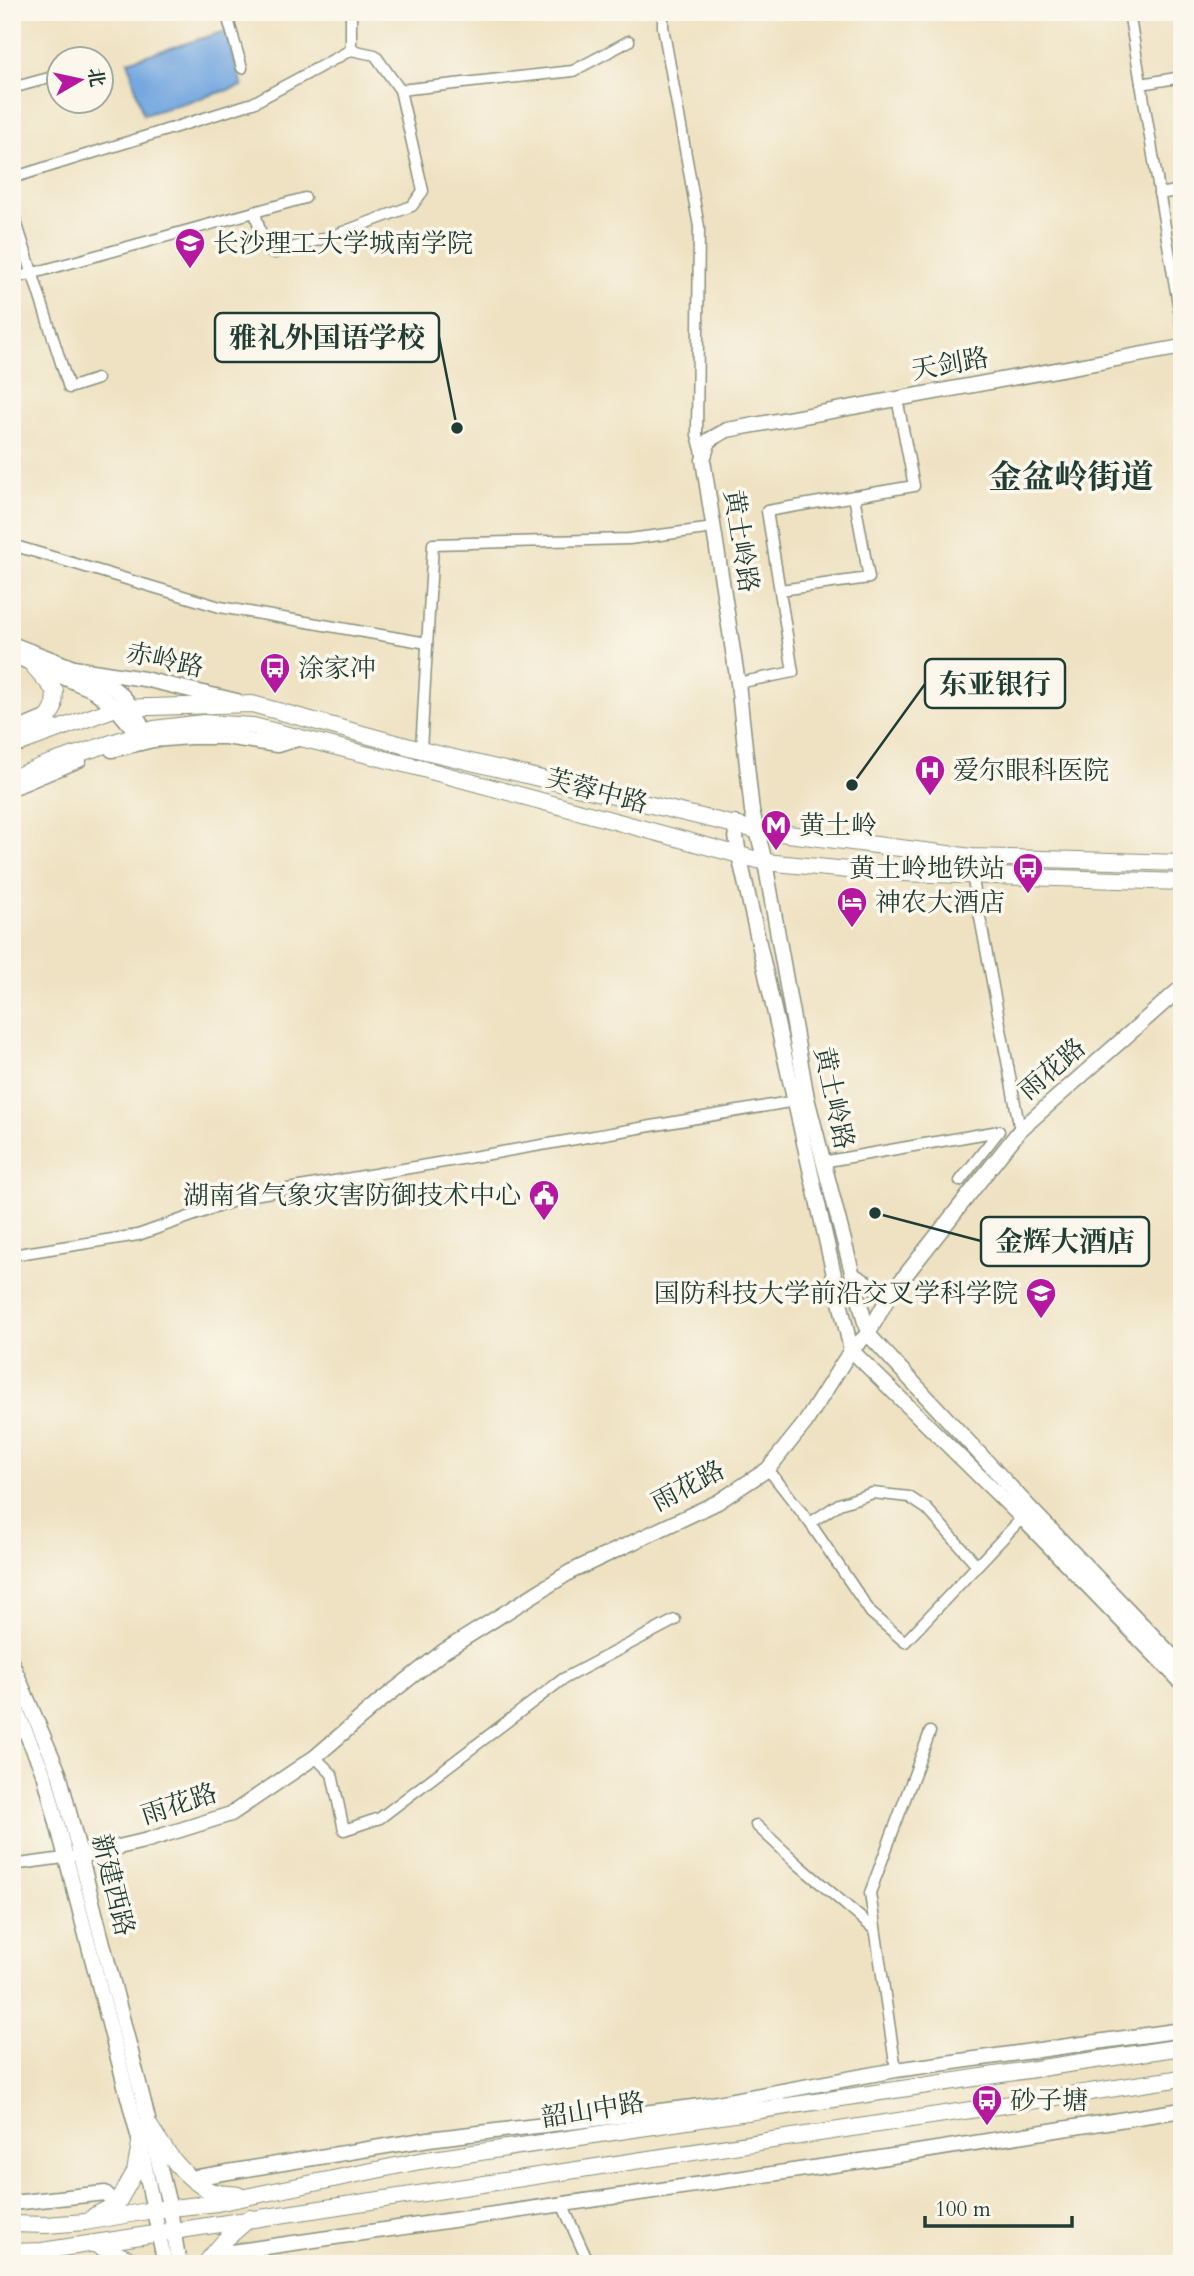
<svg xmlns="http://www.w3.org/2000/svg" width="1194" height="2276" font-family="Cardo,'Noto Serif SC',serif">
<rect width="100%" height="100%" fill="#fbf7ec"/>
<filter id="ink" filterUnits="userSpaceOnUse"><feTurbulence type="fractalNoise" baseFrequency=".0143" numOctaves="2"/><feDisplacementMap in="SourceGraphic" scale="14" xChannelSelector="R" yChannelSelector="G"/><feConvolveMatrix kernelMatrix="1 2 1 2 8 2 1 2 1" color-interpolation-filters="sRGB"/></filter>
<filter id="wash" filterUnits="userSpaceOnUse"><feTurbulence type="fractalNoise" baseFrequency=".00686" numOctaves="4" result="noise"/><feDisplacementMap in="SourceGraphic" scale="28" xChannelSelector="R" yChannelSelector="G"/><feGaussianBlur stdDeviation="1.57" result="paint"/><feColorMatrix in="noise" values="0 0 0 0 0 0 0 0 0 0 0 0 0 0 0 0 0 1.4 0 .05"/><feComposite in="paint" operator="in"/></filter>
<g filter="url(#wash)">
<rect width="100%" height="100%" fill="#efe2c2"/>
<!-- water -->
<path fill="#74a7e0" stroke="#4a728a" stroke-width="2" d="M226 31 242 86 143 115 128 61Z"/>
</g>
<g filter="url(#ink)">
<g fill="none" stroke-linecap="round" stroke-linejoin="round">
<!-- street casing -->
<g stroke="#87907b" stroke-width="13">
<g id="street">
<path d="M226 12 242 68"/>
<path d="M663 12V27L699 227 697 435 703 457"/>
<path d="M1129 12 1182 328"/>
<path d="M1141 84 1182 77"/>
<path d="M12 88 60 75"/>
<path d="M400 90 573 71 629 41"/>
<path d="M12 178 253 103 351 50V12"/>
<path d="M1159 194 1182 190"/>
<path d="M12 209 69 388 97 379"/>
<path d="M255 212 265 250 275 253 335 235 412 206 423 191 400 90 375 55 351 50"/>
<path d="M12 279 305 198"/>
<path d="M12 545 220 607 427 643"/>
<path d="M780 590 869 578 854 496"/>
<path d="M738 683 793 672 767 511 914 486 897 398"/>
<path d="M421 750 433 544 629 539 714 528"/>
<path d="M972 875 1020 1130"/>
<path d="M822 1162 999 1131 960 1181"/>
<path d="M12 1255 138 1235 248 1196 801 1100"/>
<path d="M768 1469 810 1523 871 1613 905 1642 1022 1518"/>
<path d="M810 1523 839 1504 873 1493 909 1497 927 1509 977 1565"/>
<path d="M315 1757 332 1774 344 1830 380 1818 563 1679 675 1620"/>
<path d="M756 1825 799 1865 875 1930"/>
<path d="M12 1865 71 1857"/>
<path d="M896 2070 870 1893 930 1732"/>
<path d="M562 2204 589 2264"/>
</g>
</g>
<!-- secondary casing -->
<g stroke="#87907b" stroke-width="17">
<g id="secondary">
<path d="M1182 347 727 430 709 440 703 460 738 683 752 811 765 862 807 1098 868 1334 1031 1509 1182 1666"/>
<path d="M12 644C41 656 94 673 117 691 130 701 137 717 145 731"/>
<path d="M12 655 93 690 116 708 137 733"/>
<path d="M67 667 144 679 237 701"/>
<path d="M12 732 50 716"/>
<path d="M112 750 153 740 190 737H225L277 745 301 738"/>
<path d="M12 788 79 760"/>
<path d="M734 823 739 855 851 1350 1022 1518 1182 1683"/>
<path d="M853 1275 889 1296"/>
<path d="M12 1663 59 1773 142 2095 170 2209 179 2264"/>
<path d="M12 1700 45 1777 140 2143 165 2264"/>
<path d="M81 1856 148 1840 231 1814 315 1757 378 1703 444 1651 570 1572 718 1502 768 1469 805 1423 851 1350 868 1334 889 1296 1020 1130 1182 987"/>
<path d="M192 2178 429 2139 701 2106 896 2070 1182 2030"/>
<path d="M12 2203 105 2193 117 2204"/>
<path d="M211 2255 861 2161 1182 2110"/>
</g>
</g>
<!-- primary casing -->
<g stroke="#87907b" stroke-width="18">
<g id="primary">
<path d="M31 663 55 691 54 708 38 735"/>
<path d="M12 746 116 708 252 704 421 750 756 830 972 857 1182 863"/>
<path d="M12 778 50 763 154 729 203 723 253 726 416 767 765 862 869 872 1182 882"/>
<path d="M149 2125C165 2150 182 2177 210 2191 218 2194 229 2194 238 2195"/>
<path d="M94 2216 117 2204 135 2172 140 2143"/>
<path d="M12 2224 46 2225 85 2222 153 2210 217 2203 420 2161 1182 2047"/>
<path d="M94 2244 140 2264"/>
<path d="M12 2252 42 2251 1182 2078"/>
<path d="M205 2264 226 2239 250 2218"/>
</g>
</g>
<!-- street -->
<use href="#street" stroke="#fff" stroke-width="10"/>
<!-- secondary -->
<use href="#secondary" stroke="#fff" stroke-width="14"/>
<!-- primary -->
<use href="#primary" stroke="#fff" stroke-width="16"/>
</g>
</g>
<!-- icons -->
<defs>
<g id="university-pin" transform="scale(1.575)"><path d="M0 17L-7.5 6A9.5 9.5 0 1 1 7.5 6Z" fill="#b5179e" stroke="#fbf7ec"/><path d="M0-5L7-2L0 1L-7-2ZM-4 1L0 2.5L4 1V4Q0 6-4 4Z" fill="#fff"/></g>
<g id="bus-pin" transform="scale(1.575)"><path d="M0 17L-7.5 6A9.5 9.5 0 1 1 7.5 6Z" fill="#b5179e" stroke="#fbf7ec"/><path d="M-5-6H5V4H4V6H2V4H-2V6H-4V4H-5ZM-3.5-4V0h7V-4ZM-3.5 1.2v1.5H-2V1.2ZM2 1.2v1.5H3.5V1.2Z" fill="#fff"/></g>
<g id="hospital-pin" transform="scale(1.575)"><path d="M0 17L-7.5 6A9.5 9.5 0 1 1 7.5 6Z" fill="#b5179e" stroke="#fbf7ec"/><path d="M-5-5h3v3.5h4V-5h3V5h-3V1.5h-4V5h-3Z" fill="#fff"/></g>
<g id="metro-pin" transform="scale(1.575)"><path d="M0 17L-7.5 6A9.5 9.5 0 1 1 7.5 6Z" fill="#b5179e" stroke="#fbf7ec"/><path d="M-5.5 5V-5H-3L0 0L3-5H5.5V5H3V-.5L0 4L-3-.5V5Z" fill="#fff"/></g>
<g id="hotel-pin" transform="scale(1.575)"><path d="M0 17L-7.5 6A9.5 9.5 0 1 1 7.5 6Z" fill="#b5179e" stroke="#fbf7ec"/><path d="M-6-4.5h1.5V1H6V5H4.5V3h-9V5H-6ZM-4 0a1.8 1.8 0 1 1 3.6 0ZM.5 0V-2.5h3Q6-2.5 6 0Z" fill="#fff"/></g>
<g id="civic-pin" transform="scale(1.575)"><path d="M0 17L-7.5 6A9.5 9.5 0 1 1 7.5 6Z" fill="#b5179e" stroke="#fbf7ec"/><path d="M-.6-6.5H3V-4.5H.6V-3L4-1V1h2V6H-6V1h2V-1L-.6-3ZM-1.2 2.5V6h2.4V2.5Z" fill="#fff"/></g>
</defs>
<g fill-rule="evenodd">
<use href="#university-pin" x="190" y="243"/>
<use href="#bus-pin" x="275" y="668"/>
<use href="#hospital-pin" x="930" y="770"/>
<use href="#metro-pin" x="776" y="825"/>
<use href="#bus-pin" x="1028" y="868"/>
<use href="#hotel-pin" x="852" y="902"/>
<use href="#civic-pin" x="544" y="1195"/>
<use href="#university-pin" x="1041" y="1293"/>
<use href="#bus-pin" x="987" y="2100"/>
</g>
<g text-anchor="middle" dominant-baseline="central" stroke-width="7" stroke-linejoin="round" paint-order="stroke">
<!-- poi labels -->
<g font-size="26" fill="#1f3d34" stroke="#fbf7ec" text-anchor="start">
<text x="213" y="243">长沙理工大学城南学院</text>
<text x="298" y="668">涂家冲</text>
<text x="953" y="770">爱尔眼科医院</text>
<text x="799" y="825">黄土岭</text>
<text x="1005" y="868" text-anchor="end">黄土岭地铁站</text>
<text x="875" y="902">神农大酒店</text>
<text x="521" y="1195" text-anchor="end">湖南省气象灾害防御技术中心</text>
<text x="1018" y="1293" text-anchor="end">国防科技大学前沿交叉学科学院</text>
<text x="1010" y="2100">砂子塘</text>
</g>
<!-- street labels -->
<g font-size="26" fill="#1f3d34" stroke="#fbf7ec">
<text transform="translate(950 364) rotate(-10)">天剑路</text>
<text transform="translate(741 541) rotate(81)">黄土岭路</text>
<text transform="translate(165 660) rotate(12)">赤岭路</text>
<text transform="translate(597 791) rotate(15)">芙蓉中路</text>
<text transform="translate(1052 1069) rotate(-41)">雨花路</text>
<text transform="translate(834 1098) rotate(78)">黄土岭路</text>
<text transform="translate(688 1486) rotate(-28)">雨花路</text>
<text transform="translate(179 1804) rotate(-18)">雨花路</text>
<text transform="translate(113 1885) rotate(76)">新建西路</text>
<text transform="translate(593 2110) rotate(-9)">韶山中路</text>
</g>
<!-- district labels -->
<g font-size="33" font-weight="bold" fill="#1f3d34" stroke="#fbf7ec">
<text x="1071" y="477">金盆岭街道</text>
</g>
</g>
<!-- callouts -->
<path fill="none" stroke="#1f3d34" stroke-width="2.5" d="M457 428L439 337M852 785L925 684M875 1213L981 1241"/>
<g fill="#1f3d34" stroke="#fbf7ec" stroke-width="2.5">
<circle cx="457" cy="428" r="7"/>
<circle cx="852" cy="785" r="7"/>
<circle cx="875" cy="1213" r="7"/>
</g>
<g fill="#fbf7ec" stroke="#1f3d34" stroke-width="2.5">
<rect x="215" y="313" width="224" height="49" rx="7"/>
<rect x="925" y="659" width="140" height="49" rx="7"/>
<rect x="981" y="1217" width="168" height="49" rx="7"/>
</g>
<g font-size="28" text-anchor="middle" font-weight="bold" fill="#1f3d34">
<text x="327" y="347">雅礼外国语学校</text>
<text x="995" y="694">东亚银行</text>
<text x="1065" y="1251">金辉大酒店</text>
</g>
<!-- margin -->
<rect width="1194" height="2276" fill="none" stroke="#fbf7ec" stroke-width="42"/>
<!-- north arrow -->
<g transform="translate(80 80) rotate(81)"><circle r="33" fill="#fbf7ec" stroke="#a3ada2" stroke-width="2"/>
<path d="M0-5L12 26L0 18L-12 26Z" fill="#b5179e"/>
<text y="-10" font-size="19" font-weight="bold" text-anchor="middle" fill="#1f3d34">北</text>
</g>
<!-- scale -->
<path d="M925 2216v10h147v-10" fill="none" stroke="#1f3d34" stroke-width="3.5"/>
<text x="935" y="2216" font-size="21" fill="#1f3d34" stroke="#fbf7ec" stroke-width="5" paint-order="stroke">100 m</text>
</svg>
